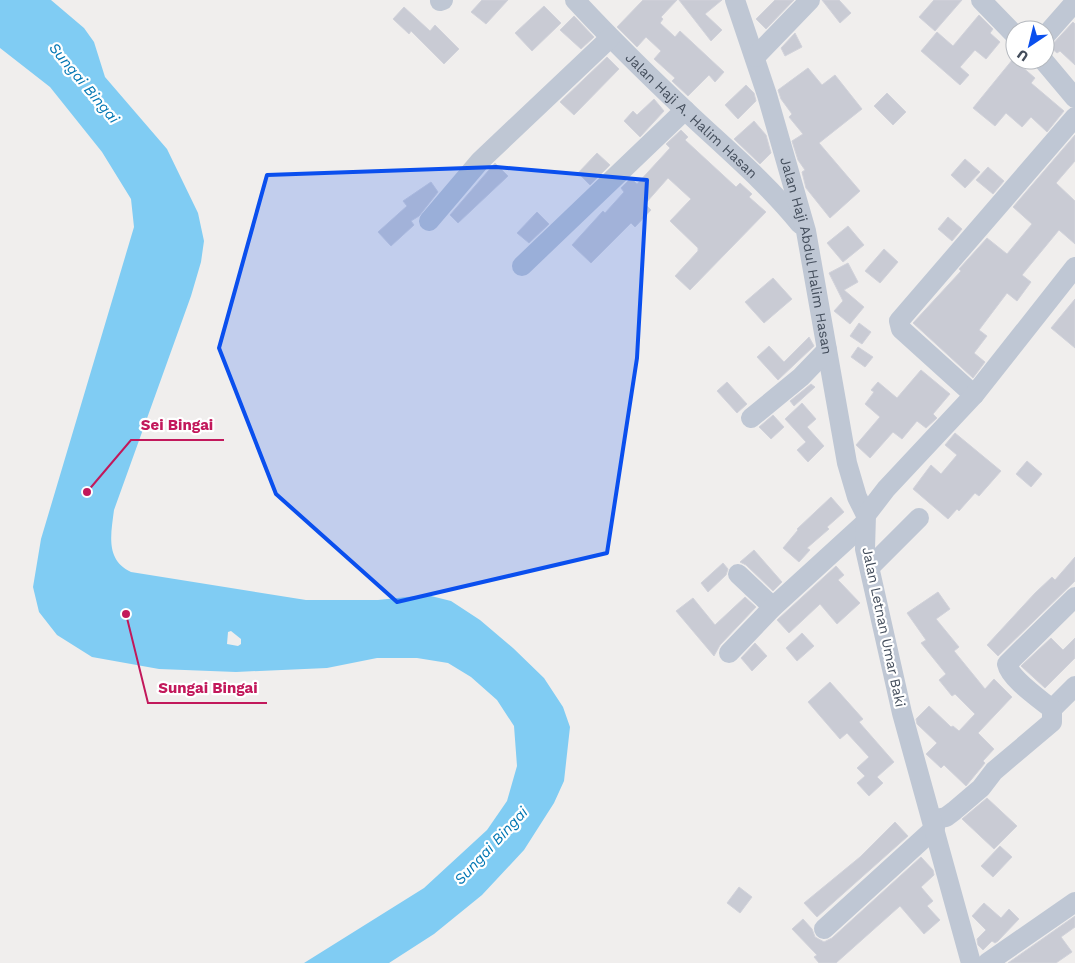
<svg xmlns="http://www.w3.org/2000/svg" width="1075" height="963" font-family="'Work Sans',sans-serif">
<rect width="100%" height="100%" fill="#f0eeed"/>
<!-- water -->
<path fill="#80ccf3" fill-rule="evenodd" d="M0 0H51L84 28 94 42 105 77 167 149 198 213 204 241 201 262 191 296 114 510C111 534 105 560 131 572L306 600H378L427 595 451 601 480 620 513 648 544 678 563 707 570 727 564 781 554 803 524 850 482 895 434 934 389 963H304L424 888 487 830 507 801 517 766 514 726 497 700 471 677 448 663 417 658H377L327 668 236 672 159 669 92 657 57 635 39 612 33 587 41 539 134 227 131 199 102 152 50 87 0 48ZM231 631 241 639V644L238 646 227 644 228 632Z"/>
<!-- building -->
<g fill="#c9cbd4" stroke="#d1d2da">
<path d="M482 0H508L486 24 471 12Z"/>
<path d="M643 0H677L661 17 663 19 660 23 675 37 680 31 724 72 715 82 709 75 688 96 672 81 675 78 654 59 661 51 646 37 637 47 617 27Z"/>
<path d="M679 0H722L705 14 722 30 711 41Z"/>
<path d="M775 0H794L766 29 756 19Z"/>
<path d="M822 0H839L851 13 840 23Z"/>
<path d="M934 0H962L935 31 919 17Z"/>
<path d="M544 6 561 23 532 51 515 33Z"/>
<path d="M404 7 430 31 435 25 459 49 444 64 411 31 409 34 393 19Z"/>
<path d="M979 15 993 29 990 33 1000 42 986 59 975 50 960 67 969 75 960 85 921 51 937 32 953 46Z"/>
<path d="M574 16 594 37 581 49 560 30Z"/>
<path d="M1073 22 1075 24V65L1060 51 1057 53 1050 47Z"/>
<path d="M795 33 802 47 785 56 781 48Z"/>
<path d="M607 57 619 69 574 115 560 102Z"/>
<path d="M1013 59 1035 78 1031 83 1064 111 1047 132 1031 117 1022 127 1006 113 995 126 973 108Z"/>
<path d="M808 68 822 85 835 75 862 109 819 143 860 191 830 218 806 188 802 172 805 170 798 160 792 141 803 134 789 117 792 114 781 99 778 90Z"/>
<path d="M746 85 754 93 756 101 738 119 725 105Z"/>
<path d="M887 93 906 112 893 125 874 106Z"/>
<path d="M654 99 664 111 640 137 624 121 633 111 637 115Z"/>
<path d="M754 121 766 135 771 153 760 164 734 139Z"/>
<path d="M681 130 688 137 685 140 736 187 740 183 752 194 749 197 766 212 690 290 675 276 698 251V248L670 221 691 199 668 178 645 204 651 210 635 227 631 223 591 263 572 245 603 211 605 213 624 192 621 188 631 178 637 184 670 148 666 144Z"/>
<path d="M1075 135V161L1056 183 1075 201V244L1059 230 1022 275 1031 282 1017 301 1007 293 979 330 987 336 974 353 985 362 973 378 913 323 961 271 959 269 987 238 1007 254 1032 224 1013 207Z"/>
<path d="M597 153 610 165 590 185 578 173Z"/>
<path d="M965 159 980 172 965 188 951 175Z"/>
<path d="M495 163 508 176 458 223 450 215Z"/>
<path d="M988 167 1004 181 993 194 976 180Z"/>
<path d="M431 182 438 192 419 216 411 221 414 225 391 246 378 232 407 206 403 201Z"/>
<path d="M537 212 549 224 529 243 517 233Z"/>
<path d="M948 217 962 229 952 241 938 229Z"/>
<path d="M848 226 864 245 843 262 827 243Z"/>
<path d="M884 249 898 262 880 283 865 271Z"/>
<path d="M848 263 858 282 844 290 864 307 850 324 834 311 843 301 829 273Z"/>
<path d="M773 278 792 299 764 323 745 302Z"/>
<path d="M1075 299V348L1051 328Z"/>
<path d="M859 323 871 332 862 344 850 336Z"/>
<path d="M809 337 814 346 778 380 757 357 769 346 784 362Z"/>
<path d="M858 347 873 357 865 367 851 357Z"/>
<path d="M921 370 950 394 933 414 937 418 926 428 917 421 902 439 893 432 870 458 856 445 880 417 865 404 874 392 871 390 878 382 897 398Z"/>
<path d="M727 382 747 404 737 413 717 391Z"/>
<path d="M811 384 815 387 794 406 790 401Z"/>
<path d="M802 403 816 419 807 427 824 446 808 462 797 450 806 442 785 419Z"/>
<path d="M773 415 784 427 771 439 759 427Z"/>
<path d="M955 433 1001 471 979 496 975 493 959 511 957 509 948 519 913 489 931 465 941 474 957 455 945 445Z"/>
<path d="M1027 461 1042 474 1031 487 1016 474Z"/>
<path d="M831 497 844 512 827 527 829 529 807 548 810 550 799 562 783 548 798 530 797 529Z"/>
<path d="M754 550 782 582 773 591 746 565 740 562Z"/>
<path d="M1075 557V581L998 656 987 645 1035 593 1052 577 1055 580Z"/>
<path d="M723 563 728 569 726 575 708 592 701 583Z"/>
<path d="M836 566 844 575 838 580 860 603 837 624 820 604 789 633 777 620Z"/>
<path d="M938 592 950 609 936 619 959 647 954 651 985 689 994 679 1012 697 978 733 994 749 983 761 985 763 966 786 944 765 941 768 926 754 937 743 917 724 916 719 929 706 951 727 953 726 959 731 975 714 955 694 952 696 939 680 946 674 921 643 926 640 907 613Z"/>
<path d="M745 597 756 607 720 645 714 656 676 611 693 598 715 625Z"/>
<path d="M802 633 814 646 797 661 786 648Z"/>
<path d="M1051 638 1063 650 1075 638V658L1045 688 1021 666Z"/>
<path d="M755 643 767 656 752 671 741 658Z"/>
<path d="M830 682 863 719 859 722 894 762 877 777 883 783 869 796 857 783 865 776 857 768 869 757 847 733 840 739 808 702Z"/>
<path d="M987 798 1017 826 994 849 962 819Z"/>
<path d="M895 822 908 836 817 917 804 903 860 857Z"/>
<path d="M1000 846 1012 857 993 877 981 866Z"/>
<path d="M921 857 933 870 934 875 921 887 933 901 927 906 940 920 924 934 900 906 836 963H819L814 957 817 955 792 929 803 919 812 929 815 937 824 942 832 938Z"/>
<path d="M739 887 752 897 740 913 727 903Z"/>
<path d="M984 903 1001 918 1009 909 1019 919 998 941 995 943 992 941 983 950 978 945 977 939 986 930 972 916Z"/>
<path d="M1075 916V927L1061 937 1072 952 1056 963H1008Z"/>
</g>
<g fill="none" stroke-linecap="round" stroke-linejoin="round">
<!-- minor -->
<g stroke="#bfc7d4" stroke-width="20">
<path id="s1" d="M575 0C610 38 648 75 686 111 725 148 766 182 800 224"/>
<path id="s2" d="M735 0 767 95 806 231 847 463 857 497 866 515"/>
<path d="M981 0 1015 35"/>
<path d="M440 1 443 0"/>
<path d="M1045 36 1075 2"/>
<path d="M755 57 810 0"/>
<path d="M1043 60 1075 98"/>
<path d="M429 221 480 161 610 38"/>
<path d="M522 266 685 110"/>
<path d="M974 395 901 329 899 321 1075 117"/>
<path d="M751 418 801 377 827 350"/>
<path d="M870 567 919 518"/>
<path d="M738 574 773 607"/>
<path d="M729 653 773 607 865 523"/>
<path d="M1052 709 1075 686"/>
<path d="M932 820 946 817 954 811 981 788 994 771 1052 722V709C1040 699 1010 679 1007 664L1075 597"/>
<path d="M824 929 935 828"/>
<path d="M971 963 902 713 865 549 866 515 886 489 974 395 1075 267"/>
<path d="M987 963 1075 902"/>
</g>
</g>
<!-- marked area -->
<path fill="#0a4fee" fill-opacity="0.2" stroke="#0a4fee" stroke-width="4" stroke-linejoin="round" d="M496 167 647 180 637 358 607 553 397 602 276 494 219 348 267 175Z"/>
<g text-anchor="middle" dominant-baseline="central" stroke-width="4.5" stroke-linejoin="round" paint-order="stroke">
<!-- street labels -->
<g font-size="14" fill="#444e5c" stroke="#fff">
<text stroke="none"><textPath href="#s1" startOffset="164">Jalan Haji A. Halim Hasan</textPath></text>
<text stroke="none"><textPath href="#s2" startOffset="266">Jalan Haji Abdul Halim Hasan</textPath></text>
<text transform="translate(884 627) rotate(78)">Jalan Letnan Umar Baki</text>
</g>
<!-- water labels -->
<g font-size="15" font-style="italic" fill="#0076b3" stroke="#fff">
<text transform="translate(84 83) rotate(50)">Sungai Bingai</text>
<text transform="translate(491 846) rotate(-47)">Sungai Bingai</text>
</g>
</g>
<!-- callouts -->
<path fill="none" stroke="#c2185b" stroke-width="2" d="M87 492L131 440H224M126 614L148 703H267"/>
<g fill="#c2185b" stroke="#fff" stroke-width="2">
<circle cx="87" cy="492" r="5"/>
<circle cx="126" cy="614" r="5"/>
</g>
<g font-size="15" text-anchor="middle" font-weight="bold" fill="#c2185b" stroke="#fff" stroke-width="4.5" stroke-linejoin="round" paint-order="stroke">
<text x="177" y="430">Sei Bingai</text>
<text x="208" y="693">Sungai Bingai</text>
</g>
<!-- north arrow -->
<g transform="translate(1030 45) rotate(215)"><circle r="24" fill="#ffffff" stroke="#b4b8be"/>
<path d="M0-4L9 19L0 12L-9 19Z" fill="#0a4fee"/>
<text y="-8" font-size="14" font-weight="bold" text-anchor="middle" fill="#444e5c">U</text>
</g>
</svg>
